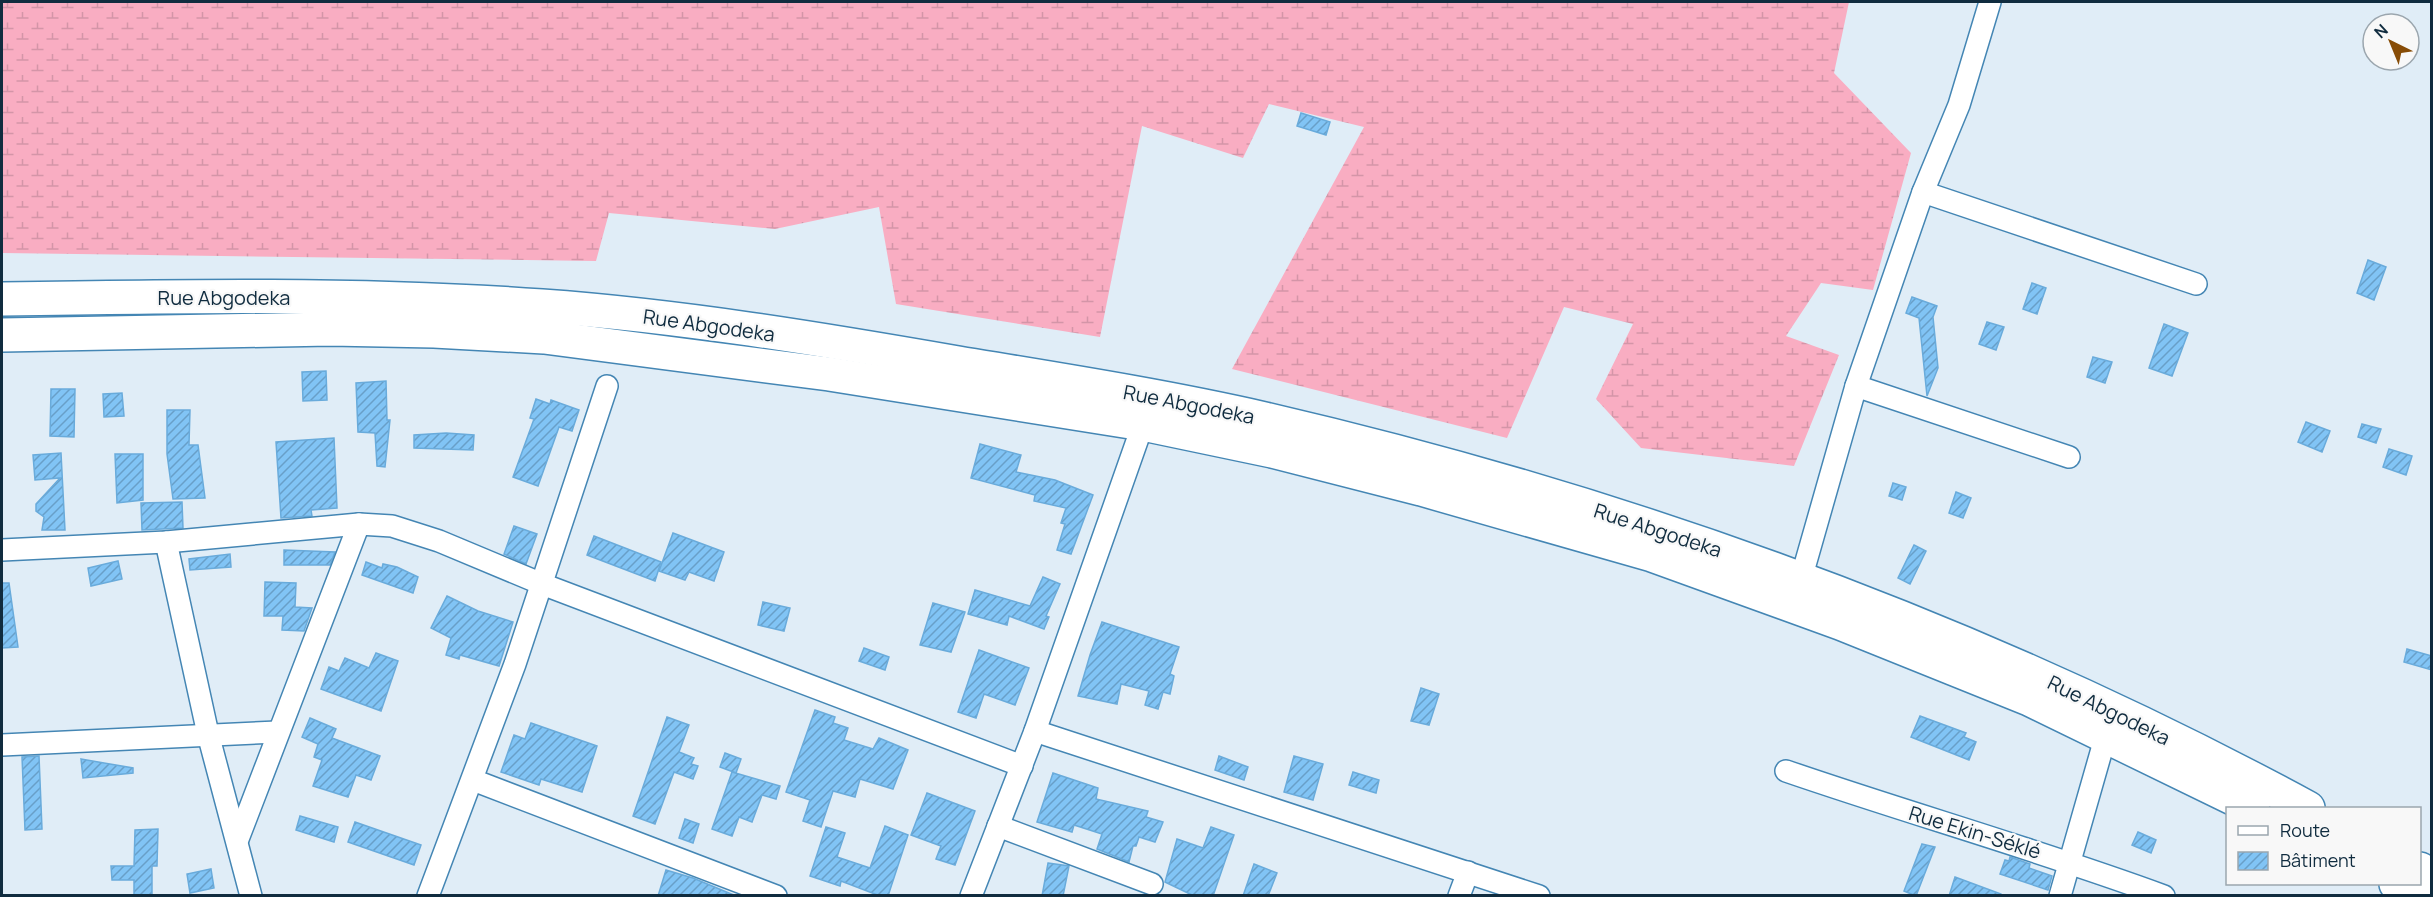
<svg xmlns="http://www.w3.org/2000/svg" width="2433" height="897" font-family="Manrope,sans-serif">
<defs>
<pattern id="wetland-marsh" width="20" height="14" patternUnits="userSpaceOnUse" patternTransform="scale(1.5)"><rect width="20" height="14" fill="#f9adc2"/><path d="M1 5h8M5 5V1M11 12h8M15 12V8" fill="none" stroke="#d495a8"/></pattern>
<pattern id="building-hatch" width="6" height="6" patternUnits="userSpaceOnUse" patternTransform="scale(1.5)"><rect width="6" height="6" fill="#81c4f5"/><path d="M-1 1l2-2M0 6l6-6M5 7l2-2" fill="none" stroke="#689fc8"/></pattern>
</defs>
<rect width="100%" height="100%" fill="#e0edf7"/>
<!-- wetland -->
<path fill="url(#wetland-marsh)" d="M2 2H1849L1834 73 1911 153 1873 290 1821 283 1786 336 1839 355 1794 466 1641 448 1596 399 1633 324 1564 307 1507 438 1232 369 1364 127 1269 104 1243 158 1142 126 1100 337 896 304 879 207 775 229 609 213 596 261 2 253Z"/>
<!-- building -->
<g fill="url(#building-hatch)" stroke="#69abdb" stroke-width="1.5">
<path d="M1301 113 1330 122 1326 135 1297 126Z"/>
<path d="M2368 260 2386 267 2374 300 2357 293Z"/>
<path d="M2032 283 2046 288 2037 314 2023 309Z"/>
<path d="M1912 297 1937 306 1933 317 1938 368 1927 396 1919 318 1906 313Z"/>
<path d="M1987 322 2004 327 1996 350 1979 344Z"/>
<path d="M2164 324 2188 333 2172 376 2149 368Z"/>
<path d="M2093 357 2112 362 2105 383 2087 377Z"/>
<path d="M326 371 327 400 303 401 302 372Z"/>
<path d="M386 381 387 420H390L385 467 377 466 375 433 358 432 356 383Z"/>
<path d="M51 389H75L74 437 50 436Z"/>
<path d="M122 393 124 416 104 417 103 394Z"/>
<path d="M536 399 550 404 551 400 579 410 572 431 559 427 538 486 513 477 534 419 530 418Z"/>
<path d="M167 410H190L189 445H198L205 498 173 499 167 454Z"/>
<path d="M2306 422 2330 431 2322 452 2298 442Z"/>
<path d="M2362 424 2381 429 2376 443 2358 437Z"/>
<path d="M446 433 474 435 473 450 414 448V435Z"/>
<path d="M334 438 337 508 311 510 312 516 281 518 276 442Z"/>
<path d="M980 444 1021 455 1016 472 1055 480 1093 495 1071 554 1057 550 1065 524 1061 523 1066 508 1034 501 1035 495 971 478Z"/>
<path d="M2389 449 2412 456 2406 475 2383 467Z"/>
<path d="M61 453 65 530H42L44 517 36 511V504L60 478 35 480 33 455Z"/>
<path d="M115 454H143V500L117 503Z"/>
<path d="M1893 483 1906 487 1902 500 1889 496Z"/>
<path d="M1956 492 1971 498 1963 518 1949 513Z"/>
<path d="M182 502 183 528 142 530 141 503Z"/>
<path d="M514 526 537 534 526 564 504 554Z"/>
<path d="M673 533 724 552 714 581 689 572 685 580 659 571Z"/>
<path d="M594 536 661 562 655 581 587 555Z"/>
<path d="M1914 545 1926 551 1910 584 1898 578Z"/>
<path d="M284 550 335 552 330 565H284Z"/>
<path d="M230 554 231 567 190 570 189 559Z"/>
<path d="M118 561 122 579 91 586 88 568Z"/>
<path d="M366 562 382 568 383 564 397 567 418 577 413 593 362 575Z"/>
<path d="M1043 577 1060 584 1046 616 1049 617 1044 629 1009 616 1007 625 968 614 975 590 1030 606Z"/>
<path d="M265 582 296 583 295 607 312 608 304 631 282 630 283 616H264Z"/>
<path d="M2 583H9L18 647 2 648Z"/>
<path d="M447 596 478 611 513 622 499 666 460 655 459 659 446 655 451 638 431 628Z"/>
<path d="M763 602 790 608 784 631 758 625Z"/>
<path d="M933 603 965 612 951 652 920 645Z"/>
<path d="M1102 622 1179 647 1170 674 1174 676 1170 694 1163 692 1158 709 1145 705 1149 691 1121 684 1117 704 1078 696 1090 655Z"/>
<path d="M864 648 889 657 885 670 859 661Z"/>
<path d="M2407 649 2432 656V670L2404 662Z"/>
<path d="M979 650 1029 668 1015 705 984 694 976 718 958 712Z"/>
<path d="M376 653 398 661 381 711 321 689 329 667 339 671 345 658 369 668Z"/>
<path d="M1421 688 1439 694 1429 725 1411 721Z"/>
<path d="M815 710 835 717 833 723 848 728 844 740 873 749 879 738 908 750 893 789 860 779 855 797 833 791 821 827 803 821 810 800 786 792Z"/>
<path d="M1920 716 1966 733 1964 737 1976 742 1969 760 1911 737Z"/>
<path d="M667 717 689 725 679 752 694 758 691 764 698 766 693 779 674 772 655 824 633 816Z"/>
<path d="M310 718 336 729 332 738 380 756 371 780 356 775 348 797 313 786 322 760 314 757 318 744 302 737Z"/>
<path d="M531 723 597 746 582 792 541 779 539 785 501 772 514 735 525 739Z"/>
<path d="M725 753 741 759 736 773 720 767Z"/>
<path d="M39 756 42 829 25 830 22 757Z"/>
<path d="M1219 756 1248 767 1244 780 1215 770Z"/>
<path d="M1294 756 1323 764 1313 800 1284 792Z"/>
<path d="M81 759 133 768V773L83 778Z"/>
<path d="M732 772 780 786 776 799 762 795 752 822 739 817 732 836 712 829Z"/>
<path d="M1353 772 1379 780 1376 793 1349 785Z"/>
<path d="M1053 773 1098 788 1096 799 1148 811 1146 817 1163 822 1155 842 1139 837 1136 846H1133L1129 862 1097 849 1102 834 1074 825 1072 832 1037 822Z"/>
<path d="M927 793 975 811 955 865 936 859 941 846 911 835Z"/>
<path d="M300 816 338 827 334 842 296 830Z"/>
<path d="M685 819 699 824 693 843 679 838Z"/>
<path d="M355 822 421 845 414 865 348 842Z"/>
<path d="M885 826 908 835 888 896H880L841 881 840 886 810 876 826 827 845 833 837 857 870 868Z"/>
<path d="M1211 827 1234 835 1213 896H1194L1165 882 1177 839 1203 848Z"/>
<path d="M158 829 157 866H152V896H134V880H112L111 866H134L135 830Z"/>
<path d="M2138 832 2156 840 2151 853 2132 845Z"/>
<path d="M1922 844 1935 847 1916 896 1904 891Z"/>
<path d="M2010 857 2030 864 2029 868 2052 876 2048 890 2000 874 2005 860 2009 861Z"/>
<path d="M1048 863 1069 866 1063 896H1042Z"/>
<path d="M1254 864 1277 873 1268 896H1243Z"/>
<path d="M211 869 214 888 190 893 187 874Z"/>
<path d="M666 870 693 878 736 896H658Z"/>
<path d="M1955 877 2001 894V896H1949Z"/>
</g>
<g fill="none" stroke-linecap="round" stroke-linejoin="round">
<!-- street casing -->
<g stroke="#4486b4" stroke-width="24">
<g id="street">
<path d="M1923 192 2196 284"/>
<path d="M1856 386 2069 457"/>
<path d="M166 542 208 734 251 896"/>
<path d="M2 550 166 542 359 524 392 526 439 541 542 584 1022 766"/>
<path d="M1801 579 1856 386 1923 192 1959 105 1990 2"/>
<path d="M1035 731 1539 896"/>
<path d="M2 745 277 732"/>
<path d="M1786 771C1911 814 2039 850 2164 896"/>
<path d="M473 780 776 896"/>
<path d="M998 826 1152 884"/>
<path d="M238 839 359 524"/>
<path d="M428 896 515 664 607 386"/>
<path d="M971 896 1035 731 1143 424"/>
<path d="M1459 896 1468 872"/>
<path d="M2060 896 2106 735"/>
</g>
</g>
<!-- primary casing -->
<g stroke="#4486b4" stroke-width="36">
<g id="primary">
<path d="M2 299C181 296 362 293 542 306 681 316 820 339 958 363 1061 380 1164 396 1265 419 1627 503 1981 631 2308 808"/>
<path d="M2 335 330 329 434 331 544 337 829 374 1143 424 1272 451 1421 489 1652 555 1840 623 2029 699 2253 808"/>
<path d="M2420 869 2432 876"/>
<path d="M2396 884 2417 896"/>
</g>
</g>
<!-- street -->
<use href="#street" stroke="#fff" stroke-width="21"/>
<!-- primary -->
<use href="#primary" stroke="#fff" stroke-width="33"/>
</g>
<g text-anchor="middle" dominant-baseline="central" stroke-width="4.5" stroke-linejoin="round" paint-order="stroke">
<!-- street labels -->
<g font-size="20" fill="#102c3f" stroke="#f8f8f8">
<text x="224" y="297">Rue Abgodeka</text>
<text transform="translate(709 325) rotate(8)">Rue Abgodeka</text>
<text transform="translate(1189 404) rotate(11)">Rue Abgodeka</text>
<text transform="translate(1658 530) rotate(18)">Rue Abgodeka</text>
<text transform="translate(2109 710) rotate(26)">Rue Abgodeka</text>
<text transform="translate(1975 832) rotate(17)">Rue Ekin-Séklé</text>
</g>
</g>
<!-- border -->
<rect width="2433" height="897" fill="none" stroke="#102c3f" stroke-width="6"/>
<!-- legend -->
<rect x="2226" y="807" width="195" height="78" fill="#f8f8f8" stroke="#9ba6ae" stroke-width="1.5"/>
<rect x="2238" y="826" width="30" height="9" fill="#ffffff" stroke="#9ba6ae" stroke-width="1.5"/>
<text x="2280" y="837" font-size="18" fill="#102c3f">Route</text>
<rect x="2238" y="852" width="30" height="18" fill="url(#building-hatch)" stroke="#9ba6ae" stroke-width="1.5"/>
<text x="2280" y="867" font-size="18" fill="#102c3f">Bâtiment</text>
<!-- north arrow -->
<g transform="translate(2391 42) rotate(317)"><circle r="28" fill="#f8f8f8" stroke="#9ba6ae" stroke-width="1.5"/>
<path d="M0-4.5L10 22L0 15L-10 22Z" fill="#874c06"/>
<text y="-9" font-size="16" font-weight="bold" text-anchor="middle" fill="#102c3f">N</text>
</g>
</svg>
